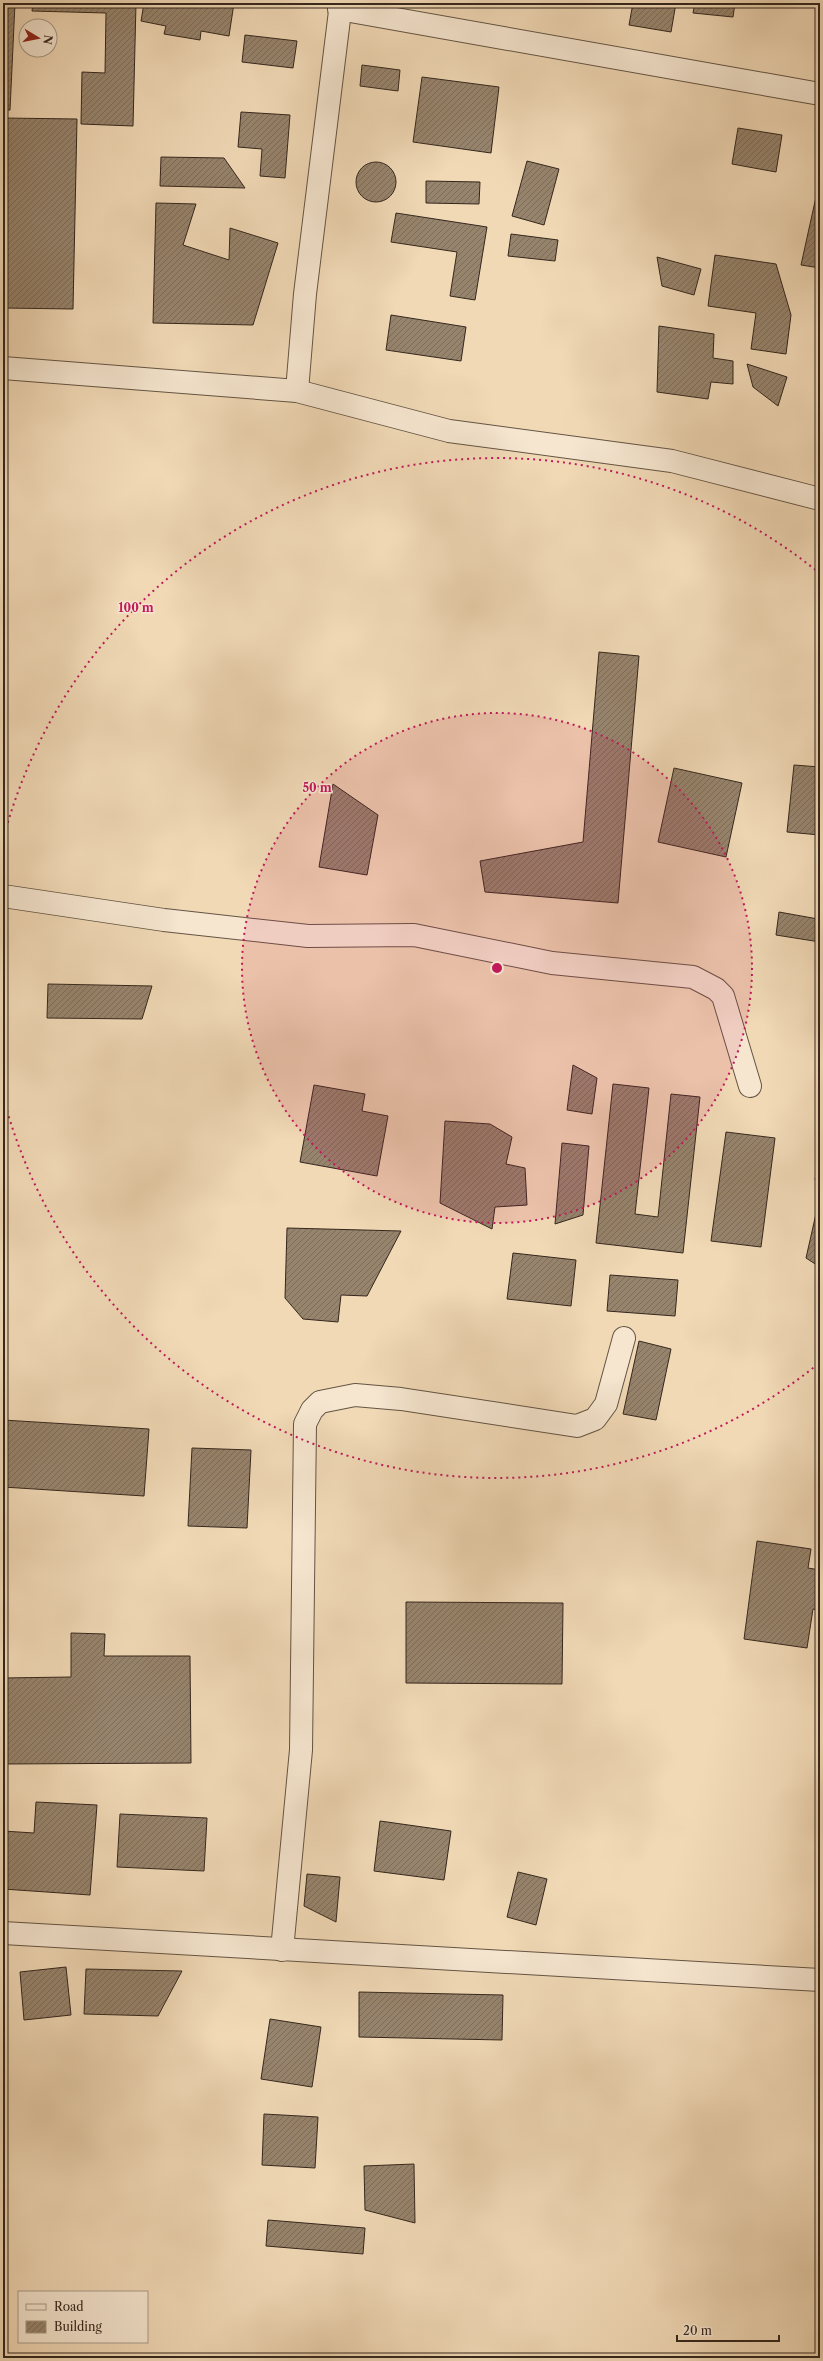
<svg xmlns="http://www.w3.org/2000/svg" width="823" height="2361" font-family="'Libre Caslon Text',serif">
<defs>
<pattern id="building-hatch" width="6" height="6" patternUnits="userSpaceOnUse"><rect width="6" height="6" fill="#97846d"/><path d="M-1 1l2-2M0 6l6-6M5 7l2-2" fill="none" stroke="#7c6c59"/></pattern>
</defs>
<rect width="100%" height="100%" fill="#f1d9b6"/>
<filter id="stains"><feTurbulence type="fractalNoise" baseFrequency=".005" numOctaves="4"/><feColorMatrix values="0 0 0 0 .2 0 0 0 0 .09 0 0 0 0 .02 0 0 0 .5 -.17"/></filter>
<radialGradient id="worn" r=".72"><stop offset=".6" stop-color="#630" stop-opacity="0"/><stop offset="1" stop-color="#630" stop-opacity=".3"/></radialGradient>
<!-- building -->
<g fill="url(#building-hatch)" stroke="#35271d">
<path d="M3 3H15L10 110H3Z"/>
<path d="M33 3H136L133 126 81 124 82 72 105 73 106 13 32 11Z"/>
<path d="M144 3H234L229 36 201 31 200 40 164 34 166 26 141 21Z"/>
<path d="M423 3H439L438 7Z"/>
<path d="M633 3H676L671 32 629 25Z"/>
<path d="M695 3H735L733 17 693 13Z"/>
<path d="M245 35 297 41 293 68 242 62Z"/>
<path d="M362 65 400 70 398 91 360 86Z"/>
<path d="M422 77 499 87 491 153 413 142Z"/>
<path d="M241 112 290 115 285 178 260 176 262 149 238 147Z"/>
<path d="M3 118 77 119 73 309 3 308Z"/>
<path d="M738 128 782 135 776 172 732 164Z"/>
<path d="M161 157 224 158 245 188 160 186Z"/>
<path d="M527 161 559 169 544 225 512 216Z"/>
<circle cx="376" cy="182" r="20"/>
<path d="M426 181 480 182 479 204 426 203Z"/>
<path d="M816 197 820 198V268L801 265Z"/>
<path d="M156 203 196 204 183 245 229 260 230 228 278 243 253 325 153 323Z"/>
<path d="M396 213 487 227 475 300 450 296 457 252 391 242Z"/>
<path d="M511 234 558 240 555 261 508 256Z"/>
<path d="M715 255 776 264 791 315 786 354 751 349 756 313 708 306Z"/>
<path d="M657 257 701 269 694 295 662 286Z"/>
<path d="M391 315 466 327 461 361 386 350Z"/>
<path d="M659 326 714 334 713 358 733 361V384L711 382 708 399 657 392Z"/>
<path d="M747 364 787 377 778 406 753 387Z"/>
<path d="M599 652 639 656 618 903 485 892 480 861 583 842Z"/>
<path d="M794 765 820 767V835L787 832Z"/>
<path d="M674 768 742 783 726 857 658 842Z"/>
<path d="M333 784 378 815 367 875 319 867Z"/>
<path d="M820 907V942L776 935 779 912 818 919Z"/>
<path d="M48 984 152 986 142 1019 47 1018Z"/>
<path d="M573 1065 597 1078 592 1114 567 1110Z"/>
<path d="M613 1084 649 1088 635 1214 658 1217 671 1094 700 1097 683 1253 596 1243Z"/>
<path d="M314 1085 365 1094 362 1111 388 1116 377 1176 300 1162Z"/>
<path d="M445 1121 490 1124 512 1137 506 1164 525 1168 527 1205 495 1207 492 1229 440 1203Z"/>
<path d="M726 1132 775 1138 761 1247 711 1241Z"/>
<path d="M562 1143 589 1146 583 1215 555 1224Z"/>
<path d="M820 1144V1181L815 1180Z"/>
<path d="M820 1196V1267L806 1258Z"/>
<path d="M287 1228 401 1231 367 1296 341 1295 338 1322 303 1319 285 1298Z"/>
<path d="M513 1253 576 1260 571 1306 507 1299Z"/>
<path d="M610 1275 678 1280 675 1316 607 1311Z"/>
<path d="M639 1341 671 1349 656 1420 623 1414Z"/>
<path d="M3 1420 149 1429 144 1496 3 1487Z"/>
<path d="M192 1448 251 1450 247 1528 188 1526Z"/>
<path d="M757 1541 811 1549 808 1568 820 1570V1610L813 1609 807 1648 744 1639Z"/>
<path d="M406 1602 563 1603 562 1684 406 1683Z"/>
<path d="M71 1633 105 1634 104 1656H190L191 1763 3 1764V1678L71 1677Z"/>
<path d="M36 1802 97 1805 90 1895 3 1889V1831L34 1833Z"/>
<path d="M120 1814 207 1818 204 1871 117 1867Z"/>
<path d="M380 1821 451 1831 444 1880 374 1871Z"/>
<path d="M518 1872 547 1879 536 1925 507 1917Z"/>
<path d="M307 1874 340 1877 336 1922 304 1906Z"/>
<path d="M66 1967 71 2015 24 2020 20 1972Z"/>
<path d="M86 1969 182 1971 158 2016 84 2014Z"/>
<path d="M359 1992 503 1995 502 2040 359 2037Z"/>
<path d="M270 2019 321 2027 312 2087 261 2079Z"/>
<path d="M264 2114 318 2117 315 2168 262 2165Z"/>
<path d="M414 2164 415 2223 365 2210 364 2166Z"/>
<path d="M268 2220 365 2228 363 2254 266 2246Z"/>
</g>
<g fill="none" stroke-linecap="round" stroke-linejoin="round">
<!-- minor casing -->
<g stroke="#645443" stroke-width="24">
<g id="minor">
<path d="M339 9 820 94"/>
<path d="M3 368 297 391 449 431 672 461 820 499"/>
<path d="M297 391 305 294 341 3"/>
<path d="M3 896 164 920 308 936 414 935 552 963 693 977 716 989 723 996 750 1086"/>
<path d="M3 1933 820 1980"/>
<path d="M282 1950 301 1750 305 1424 312 1410 320 1402 355 1395 401 1399 577 1426 595 1419 606 1404 624 1338"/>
</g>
</g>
<!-- minor -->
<use href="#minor" stroke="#f6e6d0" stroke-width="22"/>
</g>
<!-- distance rings -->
<circle cx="497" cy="968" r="255" fill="#c2185b" fill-opacity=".12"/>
<g fill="none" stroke="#c2185b" stroke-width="2" stroke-dasharray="2 4">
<circle cx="497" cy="968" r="255"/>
<path d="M818 1364A510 510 0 0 1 3 1096M3 840A510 510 0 0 1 818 572"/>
</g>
<circle cx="497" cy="968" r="6" fill="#c2185b" stroke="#f6e6d0" stroke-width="2"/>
<g font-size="12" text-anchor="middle" font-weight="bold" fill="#c2185b" stroke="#f6e6d0" stroke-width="3" stroke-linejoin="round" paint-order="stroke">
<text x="136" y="612">100 m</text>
<text x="317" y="792">50 m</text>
</g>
<!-- margin -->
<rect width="823" height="2361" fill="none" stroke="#f1d9b6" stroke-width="16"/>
<rect x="4" y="4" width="815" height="2353" fill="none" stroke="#35271d" stroke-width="2"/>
<rect x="8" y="8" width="807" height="2345" fill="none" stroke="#35271d"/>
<!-- legend -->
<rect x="18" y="2291" width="130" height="52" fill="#f6e6d0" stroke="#a99a88"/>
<rect x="26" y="2304" width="20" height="6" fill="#f6e6d0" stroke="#a99a88"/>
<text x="54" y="2311" font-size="12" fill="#35271d">Road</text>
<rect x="26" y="2321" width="20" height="12" fill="url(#building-hatch)" stroke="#a99a88"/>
<text x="54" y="2331" font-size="12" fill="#35271d">Building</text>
<!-- north arrow -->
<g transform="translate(38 38) rotate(100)"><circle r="19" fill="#f6e6d0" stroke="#a99a88"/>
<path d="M0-3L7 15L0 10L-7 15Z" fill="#8f2418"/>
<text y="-6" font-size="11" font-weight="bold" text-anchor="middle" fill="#35271d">N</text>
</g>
<!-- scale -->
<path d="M677 2335v6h102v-6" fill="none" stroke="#35271d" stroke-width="2"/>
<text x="683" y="2335" font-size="12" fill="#35271d" stroke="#f6e6d0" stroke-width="3" paint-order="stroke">20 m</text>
<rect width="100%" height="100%" filter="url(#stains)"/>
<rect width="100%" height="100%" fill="url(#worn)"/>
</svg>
